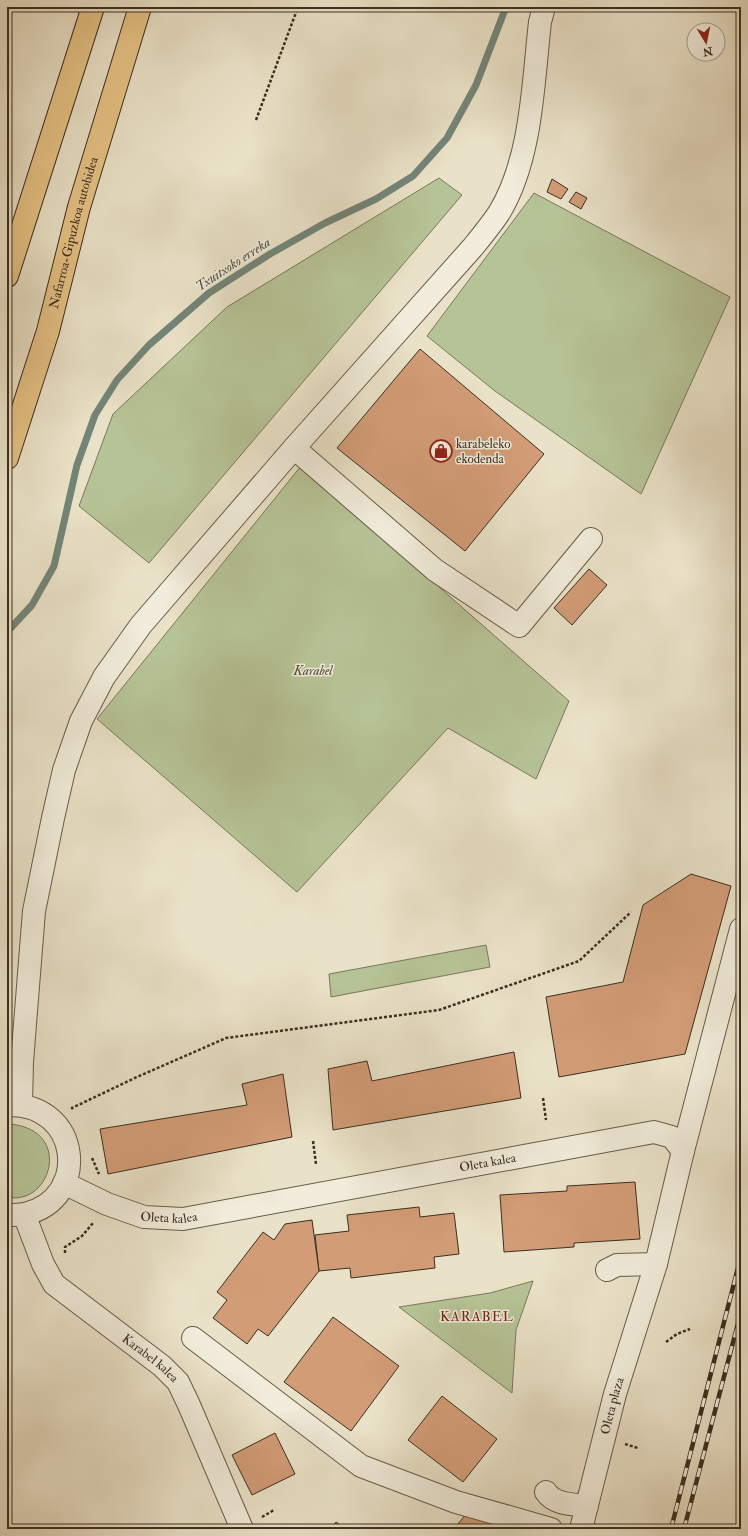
<svg xmlns="http://www.w3.org/2000/svg" width="748" height="1536" font-family="'IM FELL Double Pica',serif">
<rect width="100%" height="100%" fill="#eae2c8"/>
<filter id="stains"><feTurbulence type="fractalNoise" baseFrequency=".005" numOctaves="4"/><feColorMatrix values="0 0 0 0 .2 0 0 0 0 .09 0 0 0 0 .02 0 0 0 .5 -.17"/></filter>
<radialGradient id="worn" r=".72"><stop offset=".6" stop-color="#630" stop-opacity="0"/><stop offset="1" stop-color="#630" stop-opacity=".3"/></radialGradient>
<!-- green -->
<g fill="#b6c396" stroke="#78795c">
<path d="M439 178 462 195 149 563 79 506 113 414 227 307Z"/>
<path d="M534 193 730 297 641 494 495 391 427 336Z"/>
<path d="M301 466 569 701 536 779 448 728 297 892 97 719Z"/>
<path d="M486 945 490 967 331 997 329 974Z"/>
<path d="M10 1124C74 1130 51 1207 7 1197V1125Z"/>
<path d="M533 1281 516 1330 512 1393 399 1307 490 1293Z"/>
</g>
<g fill="none" stroke-linecap="round" stroke-linejoin="round">
<!-- stream -->
<path stroke="#738578" stroke-width="7" d="M7 632 32 605 54 566 77 465 95 415 117 380 149 345 209 293 270 254 325 223 376 199 413 176 447 138 476 85 506 7"/>
</g>
<!-- building -->
<g fill="#d29c76" stroke="#3b2f21">
<path d="M552 179 568 189 561 199 547 192Z"/>
<path d="M576 192 587 198 581 209 569 202Z"/>
<path d="M420 349 544 454 465 551 337 448Z"/>
<path d="M589 569 607 585 572 625 554 608Z"/>
<path d="M691 874 731 886 685 1054 559 1077 546 997 623 982 643 905Z"/>
<path d="M514 1052 521 1098 333 1130 328 1069 367 1061 372 1081Z"/>
<path d="M283 1074 292 1137 108 1174 100 1129 247 1105 242 1084Z"/>
<path d="M635 1182 640 1239 574 1243V1247L504 1252 500 1195 567 1191V1186Z"/>
<path d="M419 1207 420 1217 454 1213 459 1254 434 1257 435 1268 351 1278 350 1268 319 1271 315 1235 349 1231 347 1215Z"/>
<path d="M312 1220 319 1271 268 1336 258 1329 247 1344 213 1318 227 1300 217 1292 263 1232 274 1240 285 1224Z"/>
<path d="M333 1317 399 1366 351 1431 284 1382Z"/>
<path d="M442 1396 497 1439 463 1482 408 1440Z"/>
<path d="M275 1433 295 1474 252 1495 232 1455Z"/>
<path d="M470 1509 498 1529H454Z"/>
<path d="M336 1522 346 1529H331Z"/>
</g>
<g fill="none" stroke-linecap="round" stroke-linejoin="round">
<!-- minor casing -->
<g stroke="#675c4b" stroke-width="24">
<g id="minor">
<path d="M294 448 435 570 519 626 591 539"/>
<path d="M21 1105 22 1062 34 911 53 818 64 770 81 721 104 677 141 625 294 448 473 247C482 236 491 225 499 213 532 159 533 83 540 22L544 7"/>
<path id="s1" d="M64 1183 107 1204 144 1217 183 1219 654 1132 672 1137 683 1151"/>
<path id="s2" d="M24 1214 43 1264 54 1284 162 1366 178 1382 189 1405 242 1529"/>
<path d="M7 1215C13 1215 20 1215 25 1214 91 1199 81 1103 8 1105"/>
<path d="M607 1270 617 1265 656 1264"/>
<path d="M193 1338 361 1466 456 1502 551 1529"/>
<path d="M546 1492C555 1505 572 1504 587 1506"/>
<path id="s3" d="M581 1529 615 1394 656 1264 683 1151 741 929"/>
</g>
</g>
<!-- highway casing -->
<g stroke="#3b2f21" stroke-width="24">
<g id="highway">
<path d="M7 276 93 7"/>
<path id="s4" d="M7 458 48 331 79 207 140 7"/>
</g>
</g>
<!-- path -->
<g stroke="#3b2f21" stroke-width="2.5" stroke-dasharray="3 2" stroke-linecap="butt">
<path d="M256 120 298 7"/>
<path d="M543 1098 546 1120"/>
<path d="M73 1109 72 1108 137 1077 226 1038 439 1010 579 961 631 912"/>
<path d="M313 1141 316 1164"/>
<path d="M92 1158 99 1174"/>
<path d="M65 1253V1247L82 1236 93 1223"/>
<path d="M666 1342 677 1334 690 1329"/>
<path d="M625 1444 638 1448"/>
<path d="M262 1517 274 1510"/>
</g>
<!-- minor -->
<use href="#minor" stroke="#f1ecdb" stroke-width="22"/>
<!-- highway -->
<use href="#highway" stroke="#e5c184" stroke-width="22"/>
<!-- rail casing -->
<g stroke="#3b2f21" stroke-width="4.5">
<g id="rail">
<path d="M671 1529 741 1256"/>
<path d="M684 1529 741 1312"/>
</g>
</g>
<!-- rail -->
<use href="#rail" stroke="#f1ecdb" stroke-width="3" stroke-dasharray="9" stroke-linecap="butt"/>
</g>
<!-- icons -->
<defs>
<g id="shop-ring" transform="scale(1.15)"><circle r="9.5" fill="#f1ecdb" stroke="#8f2418" stroke-width="1.5"/><path d="M-5-2.5h2.3a2.7 3.5 0 0 1 5.4 0H5L5.5 6h-11ZM-1.5-2.5h3a1.5 2.3 0 0 0-3 0Z" fill="#8f2418"/></g>
</defs>
<g fill-rule="evenodd">
<use href="#shop-ring" x="441" y="451"/>
</g>
<g text-anchor="middle" dominant-baseline="central" stroke-width="3" stroke-linejoin="round" paint-order="stroke">
<!-- street labels -->
<g font-size="13" fill="#3b2f21" stroke="#f1ecdb">
<text stroke="none"><textPath href="#s4" startOffset="235">Nafarroa-Gipuzkoa autobidea</textPath></text>
<text stroke="none"><textPath href="#s1" startOffset="436">Oleta kalea</textPath></text>
<text stroke="none"><textPath href="#s1" startOffset="112">Oleta kalea</textPath></text>
<text stroke="none"><textPath href="#s2" startOffset="198">Karabel kalea</textPath></text>
<text stroke="none"><textPath href="#s3" startOffset="127">Oleta plaza</textPath></text>
</g>
<!-- poi labels -->
<g font-size="13" fill="#3b2f21" stroke="#f1ecdb" text-anchor="start">
<text x="456" y="444">karabeleko<tspan x="456" dy="15">ekodenda</tspan></text>
</g>
<!-- park labels -->
<g font-size="13" font-style="italic" fill="#544d38" stroke="#f1ecdb">
<text x="313" y="671">Karabel</text>
</g>
<!-- water labels -->
<g font-size="14" font-style="italic" fill="#525345" stroke="#f1ecdb">
<text transform="translate(233 264) rotate(-33)">Txuitxoko erreka</text>
</g>
<!-- neighbourhood labels -->
<g font-size="14" letter-spacing="1" fill="#7a1f14" stroke="#f1ecdb">
<text x="477" y="1316">KARABEL</text>
</g>
</g>
<!-- margin -->
<rect width="748" height="1536" fill="none" stroke="#eae2c8" stroke-width="24"/>
<rect x="8" y="8" width="732" height="1520" fill="none" stroke="#3b2f21" stroke-width="2"/>
<rect x="12" y="12" width="724" height="1512" fill="none" stroke="#3b2f21"/>
<!-- north arrow -->
<g transform="translate(706 42) rotate(170)"><circle r="19" fill="#f1ecdb" stroke="#a8a091"/>
<path d="M0-3L7 15L0 10L-7 15Z" fill="#8f2418"/>
<text y="-6" font-size="11" font-weight="bold" text-anchor="middle" fill="#3b2f21">N</text>
</g>
<rect width="100%" height="100%" filter="url(#stains)"/>
<rect width="100%" height="100%" fill="url(#worn)"/>
</svg>
